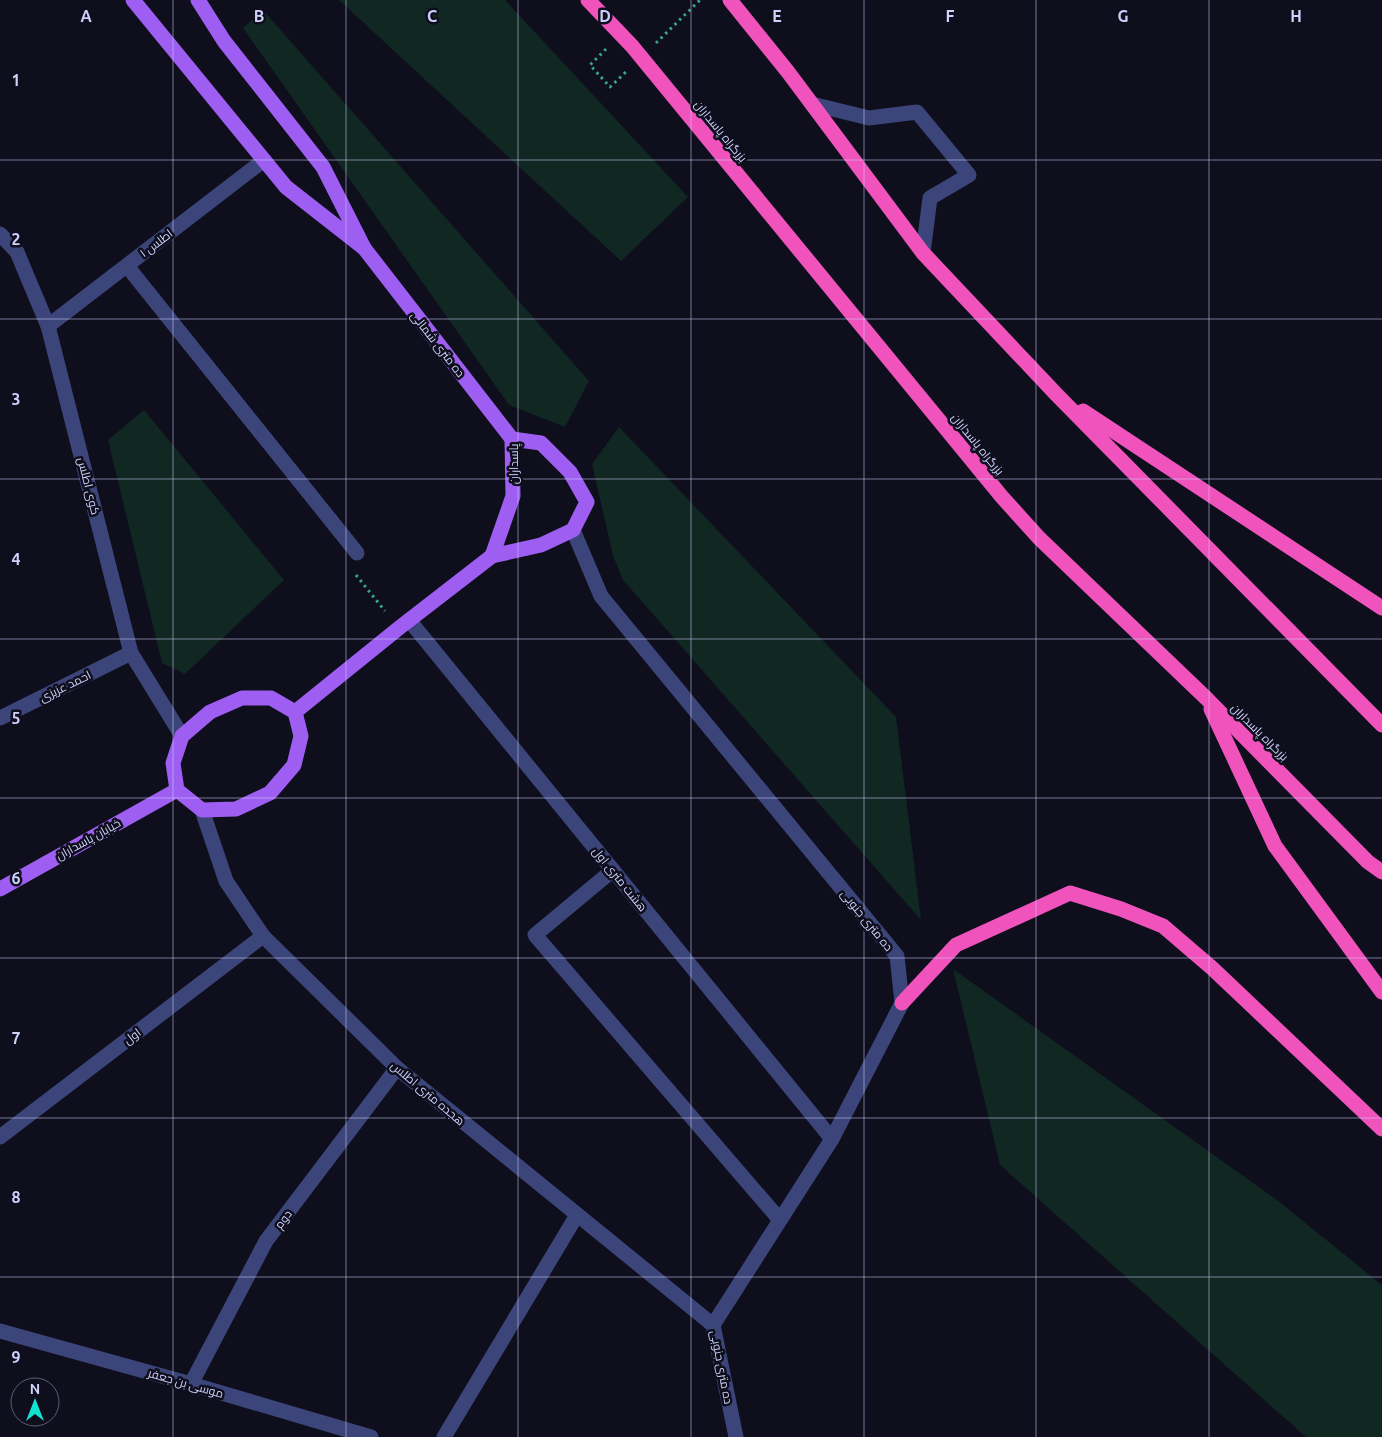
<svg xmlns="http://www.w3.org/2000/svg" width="1382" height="1437" font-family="Ubuntu,Cairo,sans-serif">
<rect width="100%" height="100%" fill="#0e0e1d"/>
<!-- green -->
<g fill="#112722">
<path d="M339 0H505L688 197 621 261Z"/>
<path d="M263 10 589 381 565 427 509 405 243 28Z"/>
<path d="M144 410 284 580 185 674 162 663 108 440Z"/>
<path d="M619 427 896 717 921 920 623 580 613 556 592 464Z"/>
<path d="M953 969 1277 1200 1382 1285V1437H1306L1000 1165Z"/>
</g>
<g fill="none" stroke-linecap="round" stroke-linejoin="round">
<!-- path -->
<g stroke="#37a68a" stroke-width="3" stroke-dasharray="2.5 4" stroke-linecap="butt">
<path d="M656 43 700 0"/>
<path d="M606 49 590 65 610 87 627 71"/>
<path d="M356 575 385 611"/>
</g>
<!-- minor -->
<g stroke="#3c4579" stroke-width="15">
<path d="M812 104 869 118 917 112 969 175 930 198 923 253"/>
<path d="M0 234 17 252 48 326 131 653 182 736"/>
<path d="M127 266 357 553"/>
<path d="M48 326 264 160"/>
<path d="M573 530 601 596 897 956 902 1003 832 1139 713 1325 736 1437"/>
<path d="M409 620 832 1139"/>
<path d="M0 718 131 653"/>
<path d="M202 810 226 881 263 936 397 1068 713 1325"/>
<path d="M613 870 535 935 780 1220"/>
<path d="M0 1137 263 936"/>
<path d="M0 1331 191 1384 371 1437"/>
<path d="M191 1384 266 1241 397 1068"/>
<path d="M444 1437 577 1215"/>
</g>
<!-- major -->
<g stroke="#9f5ef2" stroke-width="15">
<path d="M133 0 286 187 364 248 323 167 224 41 198 0"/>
<path d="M364 248 512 439"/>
<path d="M512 439 541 443 570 472 587 502 573 530 541 545 492 556 513 496Z"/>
<path d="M242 698H271L295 712 301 736 294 765 270 793 236 809 202 810 177 790 173 763 182 736 210 712Z"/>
<path d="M295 712 399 628 492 556"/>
<path d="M0 889 177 790"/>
</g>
<!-- highway -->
<g stroke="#f153bd" stroke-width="15">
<path d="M588 0 632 46 1002 497 1039 538 1206 698 1368 862 1382 872"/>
<path d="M730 0 788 72 923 253 1056 394 1382 725"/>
<path d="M1083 411 1382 608"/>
<path d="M1211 709 1275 846 1382 992"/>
<path d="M902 1003 956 945 1070 893 1121 909 1163 926 1212 968 1382 1129"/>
</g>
</g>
<!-- grid -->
<path fill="none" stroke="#ced1fb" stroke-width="1" stroke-opacity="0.55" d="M173 0V1437M346 0V1437M518 0V1437M691 0V1437M864 0V1437M1036 0V1437M1209 0V1437M0 160H1382M0 319H1382M0 479H1382M0 639H1382M0 798H1382M0 958H1382M0 1118H1382M0 1277H1382"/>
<g text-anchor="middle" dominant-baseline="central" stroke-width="5" stroke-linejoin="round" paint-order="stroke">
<!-- street labels -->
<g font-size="12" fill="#ced1fb" stroke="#0e0e1d">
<text transform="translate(721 131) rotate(51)">بزرگراه پاسداران</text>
<text transform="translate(156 243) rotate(-37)">اطلس ۱</text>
<text transform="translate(438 344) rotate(52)">ده متری شمالی</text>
<text transform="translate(978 444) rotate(51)">بزرگراه پاسداران</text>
<text transform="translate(513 464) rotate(-90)">پاسداران</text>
<text transform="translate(89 486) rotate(76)">کوی اطلس</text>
<text transform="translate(65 686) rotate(-26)">احمد عزیزی</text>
<text transform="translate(1260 732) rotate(45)">بزرگراه پاسداران</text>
<text transform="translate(88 839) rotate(-29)">خیابان پاسداران</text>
<text transform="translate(620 879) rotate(51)">هشت متری اول</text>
<text transform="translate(867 920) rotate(51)">ده متری جنوبی</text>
<text transform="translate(132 1036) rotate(-37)">اول</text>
<text transform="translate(428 1093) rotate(40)">هجده متری اطلس</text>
<text transform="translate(283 1219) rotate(-53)">دوم</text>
<text transform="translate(722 1367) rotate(79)">ده متری جنوبی</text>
<text transform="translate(186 1383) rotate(16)">موسی بن جعفر</text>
</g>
</g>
<g font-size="16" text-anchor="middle" font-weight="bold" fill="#ced1fb" stroke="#0e0e1d" stroke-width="5" stroke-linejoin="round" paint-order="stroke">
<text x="86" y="22">A</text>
<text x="259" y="22">B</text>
<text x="432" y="22">C</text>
<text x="605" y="22">D</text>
<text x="777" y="22">E</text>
<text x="950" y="22">F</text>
<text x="1123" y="22">G</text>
<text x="1296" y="22">H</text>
<text x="16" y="86">1</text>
<text x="16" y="245">2</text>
<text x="16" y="405">3</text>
<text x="16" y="565">4</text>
<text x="16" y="724">5</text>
<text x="16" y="884">6</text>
<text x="16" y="1044">7</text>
<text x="16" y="1203">8</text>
<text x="16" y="1363">9</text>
</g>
<!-- north arrow -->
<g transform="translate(35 1402)"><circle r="24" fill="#0e0e1d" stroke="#5b5c76"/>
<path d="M0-4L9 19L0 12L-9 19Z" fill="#12e3d0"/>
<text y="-8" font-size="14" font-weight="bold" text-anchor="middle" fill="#ced1fb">N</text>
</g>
</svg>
